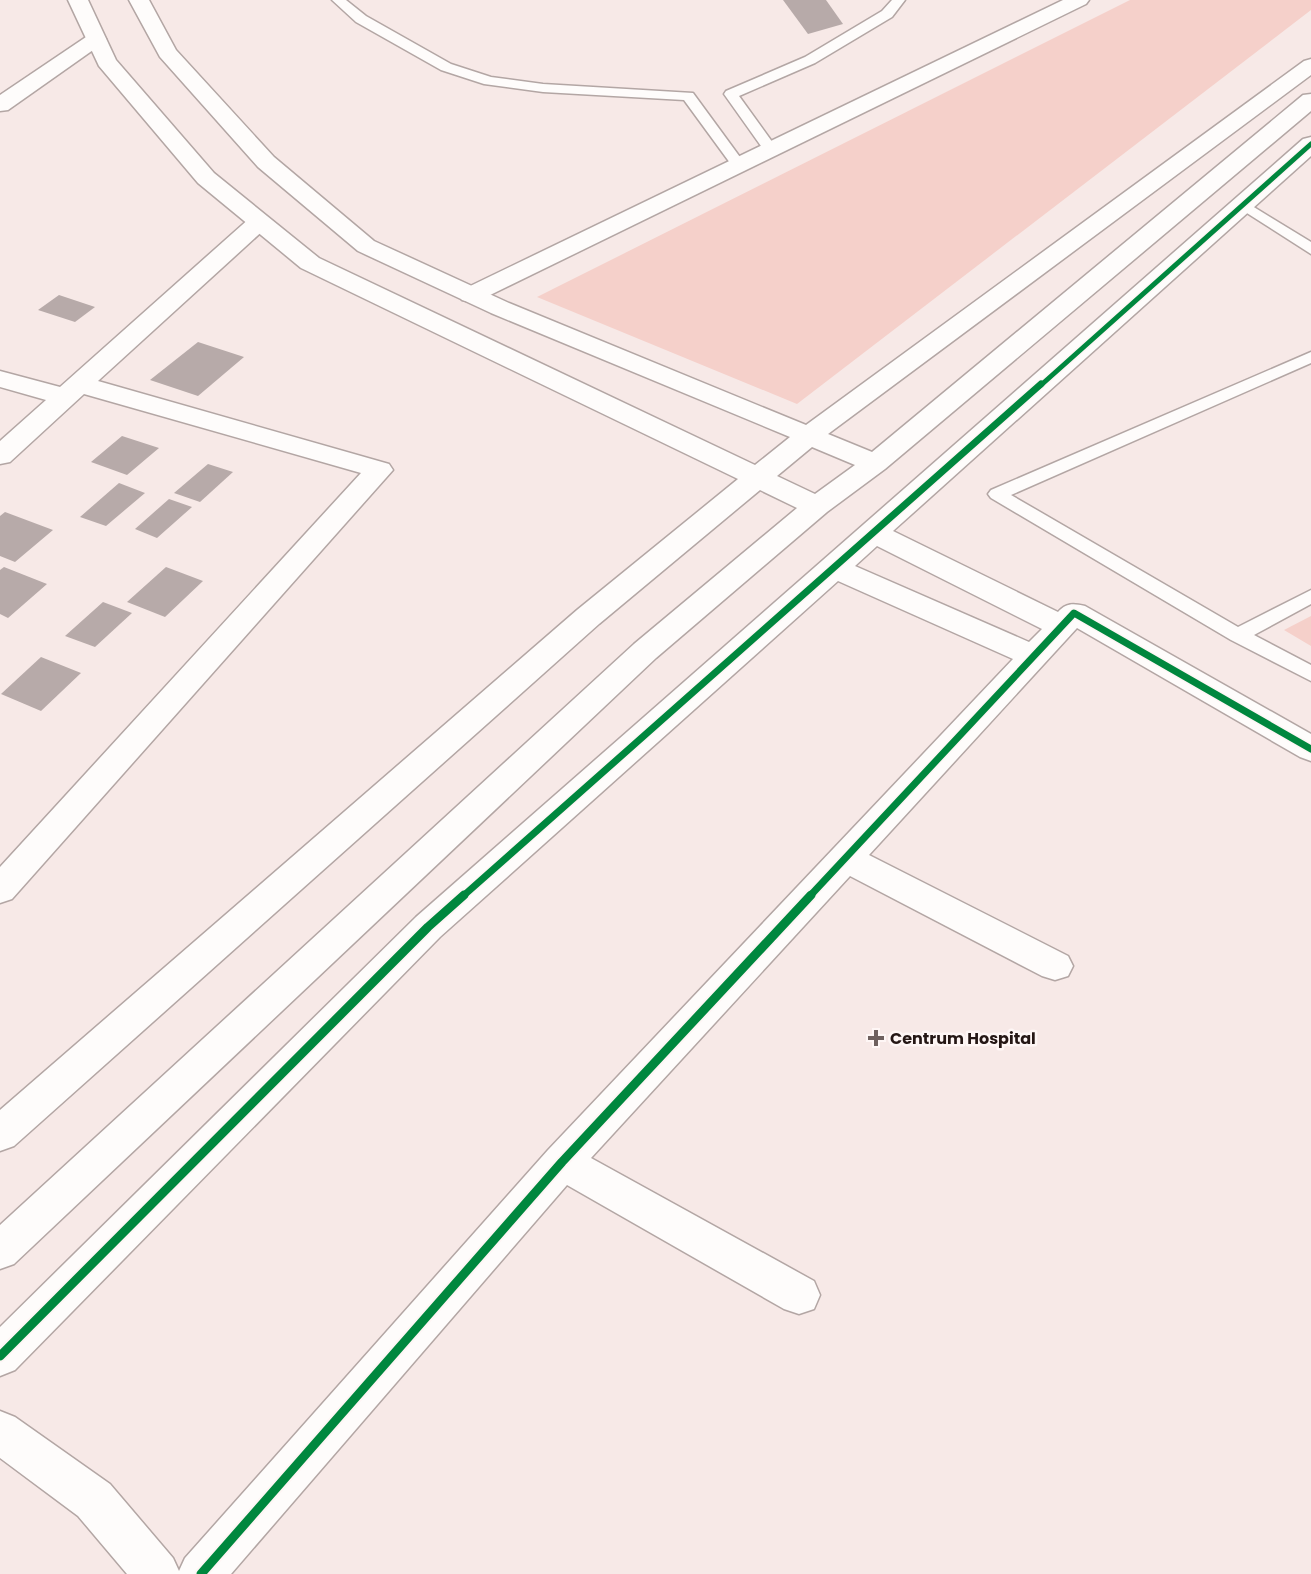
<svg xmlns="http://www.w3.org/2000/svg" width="1311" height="1574" font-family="Poppins,sans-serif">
<rect width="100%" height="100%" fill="#f7e9e7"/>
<!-- green -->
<g fill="#f5d0ca">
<path d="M1130 0H1311V10L797 404 537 297Z"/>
<path d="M1311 616V646L1284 630Z"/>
</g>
<!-- building -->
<g fill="#b7aaa9">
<path d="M783 0H826L843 24 808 34Z"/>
<path d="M59 295 95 307 75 322 38 310Z"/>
<path d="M198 342 244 357 198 396 150 380Z"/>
<path d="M122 436 159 448 127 475 91 462Z"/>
<path d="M208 464 233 472 200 502 174 493Z"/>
<path d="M119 483 145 493 106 526 80 517Z"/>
<path d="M169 499 192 507 157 538 135 529Z"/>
<path d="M5 512 53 530 15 562 0 556V516Z"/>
<path d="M4 567 47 584 8 618 0 614V570Z"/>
<path d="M166 567 203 581 165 617 127 602Z"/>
<path d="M103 602 132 613 95 647 65 636Z"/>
<path d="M41 657 81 673 41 711 1 694Z"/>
</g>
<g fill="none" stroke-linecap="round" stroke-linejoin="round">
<!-- lane casing -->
<g stroke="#b3a6a4" stroke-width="3">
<g id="lane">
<path d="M332 0H346L366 16 451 64 491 77 543 84 693 93 745 164 743 167H733L684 100 543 92 484 84 441 70 356 22Z"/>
<path d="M892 0H905L892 17 815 63 739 96 778 150 776 153H766L724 94 726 91 805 57 882 11Z"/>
<path d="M1244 201 1311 242V254L1239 208 1237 205 1239 202Z"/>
<path d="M1311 352V363L1011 495 1238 627 1311 590V604L1254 635 1311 665V681L1231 640 991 498 988 494 991 490Z"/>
</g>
</g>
<!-- street casing -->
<g stroke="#b3a6a4" stroke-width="3">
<g id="street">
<path d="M1063 0H1089L1086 4 480 300 471 302 462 300 459 295 462 290Z"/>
<path d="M96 33 103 35 106 39 103 43 8 110 0 111V95L89 35Z"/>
<path d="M1311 137V156L893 531 1058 612C1066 603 1073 603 1085 606L1311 734V761L1300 757 1077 628 869 855 1068 956 1073 966 1068 976 1055 980 1042 976 850 876 591 1158 814 1281 820 1295 814 1309 799 1314 784 1309 567 1185 231 1574H127L78 1516 0 1458V1411L15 1417 110 1484 173 1558 179 1571 185 1558 548 1150 1013 659 838 581 440 937 15 1370 0 1376V1327L416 917 1303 139ZM877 546 1042 629 1029 642 855 566Z"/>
<path d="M259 215 267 217 271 222 267 227 98 381 389 464 393 470 12 899 0 903V867L361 473 84 394 10 462 0 464V441L46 400 0 387V371L60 387 251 217Z"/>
</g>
</g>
<!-- secondary casing -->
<g stroke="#b3a6a4" stroke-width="3">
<path id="secondary" d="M68 0H88L116 60 214 173 319 258 755 465 790 437 491 313 358 251 258 167 160 57 129 0H149L176 50 274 157 374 241 509 303 806 425 1304 61 1311 59V75L828 434 872 452 1303 95 1311 94V111L885 469 827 512 656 658 14 1264 0 1269V1225L634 644 797 508 760 490 599 624 14 1146 0 1151V1110L577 610 738 479 301 268 198 183 99 66ZM812 447 855 465 815 494 777 476Z"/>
</g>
<!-- lane -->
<use href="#lane" fill="#fefcfb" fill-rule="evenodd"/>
<!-- street -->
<use href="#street" fill="#fefcfb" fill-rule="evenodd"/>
<!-- secondary -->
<use href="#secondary" fill="#fefcfb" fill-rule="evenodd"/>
<!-- cycleway-far2 casing -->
<g stroke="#fef6f5" stroke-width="8">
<path id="cycleway-far2" d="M1040 386 1311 144"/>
</g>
<!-- cycleway-far1 casing -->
<g stroke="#fef6f5" stroke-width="10">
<g id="cycleway-far1">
<path d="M462 897 1041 384"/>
<path d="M809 897 1074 613 1311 749"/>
</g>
</g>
<!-- cycleway casing -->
<g stroke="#fef6f5" stroke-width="13">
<g id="cycleway">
<path d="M0 1356 428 927 464 895"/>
<path d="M201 1574 562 1162 811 895"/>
</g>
</g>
<!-- cycleway-far2 -->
<use href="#cycleway-far2" stroke="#00873e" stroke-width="5"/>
<!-- cycleway-far1 -->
<use href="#cycleway-far1" stroke="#00873e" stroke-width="7"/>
<!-- cycleway -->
<use href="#cycleway" stroke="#00873e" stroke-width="9"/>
</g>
<!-- markers -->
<path fill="#6e605e" stroke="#fef6f5" stroke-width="2" d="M873 1029h6v6h6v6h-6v6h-6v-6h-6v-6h6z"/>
<g text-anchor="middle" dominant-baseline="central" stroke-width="5" stroke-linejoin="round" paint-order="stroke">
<!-- poi labels -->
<g font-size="16" font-weight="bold" fill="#251715" stroke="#fef6f5" text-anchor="start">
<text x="890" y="1038">Centrum Hospital</text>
</g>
</g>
</svg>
